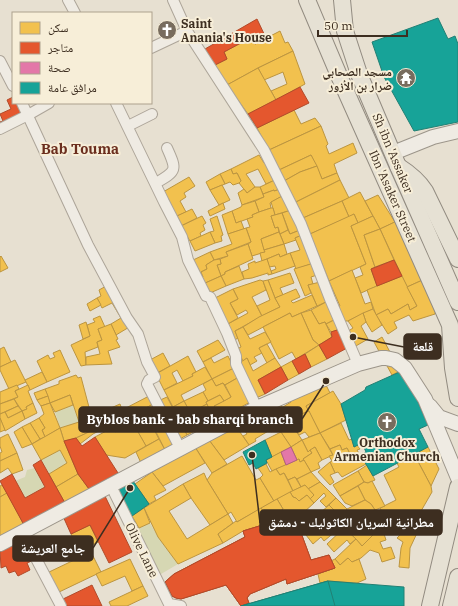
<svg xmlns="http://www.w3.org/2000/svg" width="458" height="606" font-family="'IBM Plex Serif','Noto Naskh Arabic',serif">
<rect width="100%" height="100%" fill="#e7e0d1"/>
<!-- green -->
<g fill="#d6d7b3">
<path d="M73 405 79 422 60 428 55 412Z"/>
<path d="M60 450 67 463 49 474 41 460Z"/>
<path d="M35 468 45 487 25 498 15 481 25 477 27 470Z"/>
<path d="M150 523 158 537 178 564 156 577 133 531Z"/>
</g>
<!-- homes -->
<g fill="#f2c14e" stroke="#bc9540">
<path d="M280 31 285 43 288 42 293 51 258 68 227 85 215 65 227 59 224 52 252 37 255 44Z"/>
<path d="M293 51 305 84 276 100 271 91 287 84 283 72 264 80 258 68Z"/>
<path d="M258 68 276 100 248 114 227 85Z"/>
<path d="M294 110 301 124 315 118 321 126 269 150 257 128Z"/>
<path d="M321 126 328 144 326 146 329 154 353 143 357 153 334 164 337 173 322 179 311 155 279 170 269 150Z"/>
<path d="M259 155 264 163 267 162 277 179 266 184 258 169 246 174 255 187 247 193 239 183 241 181 237 173 233 174 231 169Z"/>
<path d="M311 155 317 166 300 172 284 181 279 170Z"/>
<path d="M317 166 322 179 337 173 340 180 296 202 284 181 300 172Z"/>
<path d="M231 169 233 174 237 173 241 181 239 183 233 185 230 182 225 184 220 174Z"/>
<path d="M220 174 225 184 210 190 206 182Z"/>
<path d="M189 177 195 186 184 193 186 197 180 201 186 212 177 216 163 192Z"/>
<path d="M277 179 281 189 274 191V190L263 194 260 187Z"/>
<path d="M340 180 349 198 303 218 296 202Z"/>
<path d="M222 185 230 200 219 205 210 190Z"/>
<path d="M255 187H260L264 197 242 205 238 193 244 189 247 193Z"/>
<path d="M281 189 284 195 270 203 271 208 259 212 255 201 264 197 263 194 274 190V191Z"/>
<path d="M360 192 373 216 358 223 354 214 349 217 342 201Z"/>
<path d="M284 195 291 210 275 215 271 202Z"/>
<path d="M378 195 395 222 380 229 365 201Z"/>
<path d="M255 201 259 212 252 215 253 217 236 223 232 211 241 207 242 205Z"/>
<path d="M342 201 349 217 310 234 303 218Z"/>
<path d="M223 203 225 209 210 216 208 211Z"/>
<path d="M271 208H273L275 215 271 216 275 228 278 227 279 232 261 239 265 252 252 256 248 244 251 242 246 228 250 227 247 219 253 217 252 215 259 212Z"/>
<path d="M192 209 197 218 181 226 177 216Z"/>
<path d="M291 210 300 230 290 234 282 213Z"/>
<path d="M232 211 236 223 241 221 244 229 228 234 222 215Z"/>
<path d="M282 213 288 230 280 234 278 227 275 228 271 216Z"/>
<path d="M354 214 358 223 351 226 366 264 329 281 310 234Z"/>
<path d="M202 216 206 223 203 225 205 230 200 233 201 236 190 241 181 226Z"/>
<path d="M217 216 223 235 221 236 222 241 215 243 210 232 214 231 210 219Z"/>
<path d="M373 216 380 229 364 235 375 267 371 269 377 286 361 293 355 278 363 275 360 267 366 264 351 226Z"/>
<path d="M399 220 427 278 407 287 380 229Z"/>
<path d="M246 228 251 242 226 252 228 256 214 260 210 252 232 244 228 234Z"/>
<path d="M380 229 394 260 375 267 364 235Z"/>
<path d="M288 230 290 234 300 230 302 235 295 238 296 240 284 244 280 234Z"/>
<path d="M210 232 215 243 195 251 190 241Z"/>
<path d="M279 232 284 244 264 250 261 239Z"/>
<path d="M302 235 314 263 296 269 290 253 300 250 295 238Z"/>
<path d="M248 244 253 259 225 272V274L221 276 217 265 221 264 220 259 228 256 226 252Z"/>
<path d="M284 244 287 254 280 257 279 254 262 261 260 253 265 252 264 250Z"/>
<path d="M210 252 214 260 206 265 207 269 201 272 203 277 200 278 191 261Z"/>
<path d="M290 253 295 266 272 274 271 271 276 269 275 266 269 267 267 259 279 254 280 257Z"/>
<path d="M1 256 8 268 0 272V257Z"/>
<path d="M220 259 221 264 217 265 221 276 203 284 200 278 203 277 201 272 207 269 206 265 214 260Z"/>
<path d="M267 259 272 274 268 275V273L252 278 244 279 242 272 249 269 248 264 255 261V263Z"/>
<path d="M314 263 317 275 311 277 313 284 308 285 311 293 305 296 294 269Z"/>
<path d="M239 266 244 279 226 286 221 276 225 274V272Z"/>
<path d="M352 270 365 304 371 302 373 309 348 321H343L337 308 340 306 329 281Z"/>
<path d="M290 273 294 283 280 288 283 295 275 298 268 280Z"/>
<path d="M221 276 226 286 210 293 203 284Z"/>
<path d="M402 276 417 306 410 310 408 304 391 314 388 309 376 315 367 290Z"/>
<path d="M427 278 438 301 435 314 413 321 409 315 394 322 397 328 388 334 376 315 388 309 391 314 408 304 410 310 417 306 407 287Z"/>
<path d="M260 280 263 281 266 290 252 297 262 316 235 331 238 338 233 341 226 325 248 313 246 310 237 315 230 303 238 299 233 289Z"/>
<path d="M268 280 275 298 280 307 262 316 257 306 270 300 263 281Z"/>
<path d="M320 282 328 301 317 306 308 285Z"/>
<path d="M108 285 131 326 116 335 111 324 121 318 112 303 102 308 97 298 101 296 99 290Z"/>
<path d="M233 289 238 299 230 303 238 318 226 325 213 299Z"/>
<path d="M296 289 300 297 291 301 293 303 312 295 317 306 292 317 290 313 248 335 243 327 259 317 280 307 275 298Z"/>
<path d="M97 298 101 305 90 311 87 304Z"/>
<path d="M328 301 336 319 326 324 325 322 319 324 311 310Z"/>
<path d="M373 309 382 325 372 332 366 322 363 313Z"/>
<path d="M311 310 319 324 325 322 332 337 319 345 313 340 301 313Z"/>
<path d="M290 313 292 317 301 313 313 340 319 345 296 359 292 352 279 359 263 327Z"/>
<path d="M363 313 366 322 361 326 368 339 354 347 347 332 353 328 348 321Z"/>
<path d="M100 316 105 327 98 329 102 340 97 342 98 347 85 352 86 365 81 366 71 345 90 336 87 325 95 322 93 319Z"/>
<path d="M336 319 340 329 331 332 326 324Z"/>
<path d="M86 322 90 336 83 339 79 325Z"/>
<path d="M111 324 118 339 116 340 120 347 108 351 112 364 86 365V357L100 354 97 342 102 340 98 329Z"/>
<path d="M243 327 250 339 265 332 271 342 259 348 262 353 254 357 257 361 250 365 247 358 243 361 237 349 241 347 235 331Z"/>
<path d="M382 337 400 371 392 375 374 342Z"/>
<path d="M218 340 225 350 203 362 197 351Z"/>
<path d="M267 344 275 358 267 363 259 348Z"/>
<path d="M319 345 327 359 311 367 305 354Z"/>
<path d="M4 347 11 362 0 367V349Z"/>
<path d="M60 350 70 372 47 382 37 361 48 355 50 359 55 357 53 353Z"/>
<path d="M163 353 170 366 157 373 150 360Z"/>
<path d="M188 356 196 372 192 374 193 376 183 381 177 370 172 373 177 383 164 390 156 374Z"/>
<path d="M228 356 234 368 212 379 203 362 211 358 214 363Z"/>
<path d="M247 358 253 371 275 358 281 367 258 380 265 394 256 398 238 364Z"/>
<path d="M15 360 26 382 9 389 0 370V367Z"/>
<path d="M292 361 299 374 288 380 281 367Z"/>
<path d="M205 367 212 379 181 395 184 401 173 407 164 390 193 376 192 374Z"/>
<path d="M234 368 239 377 225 385 223 383 216 386 212 379Z"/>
<path d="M42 372 47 382 30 390 25 380Z"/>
<path d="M76 375 78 378 81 377 94 426 89 428 91 431 76 438 64 441 60 428 79 422 70 395 50 403 45 389 59 384V381Z"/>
<path d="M239 377 252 401 221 418 214 406 231 397 225 385Z"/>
<path d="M212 379 216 386 223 383 231 397 224 401 220 395 208 401 203 392 206 390 203 384Z"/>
<path d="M325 383 330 393 306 406 309 411 289 419 283 407 291 402 289 399Z"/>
<path d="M17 385 19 389 15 391 18 397 0 404V392Z"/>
<path d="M28 385 30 390 28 391 33 403 26 407 27 409 22 411 14 399 18 397 15 391Z"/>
<path d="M45 389 48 396 37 400 34 393Z"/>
<path d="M333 391 341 404 346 420 320 433 306 406Z"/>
<path d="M203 392 208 401 206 402 207 404 190 413 184 401Z"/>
<path d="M70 395 73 405 55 412 50 403Z"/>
<path d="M151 395 155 403 129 417 124 409Z"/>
<path d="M220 395 224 401 214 406 221 418 209 424 203 412 209 409 206 402Z"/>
<path d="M48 396 50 403 41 406 37 400Z"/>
<path d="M167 397 177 416 168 420 158 401Z"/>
<path d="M14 399 18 406 0 414V404Z"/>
<path d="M184 401 199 429 187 435 173 407Z"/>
<path d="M279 401 286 414 277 419 281 426 271 432 260 411Z"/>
<path d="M33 403 37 413 25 419 22 411 27 409 26 407Z"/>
<path d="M50 403 60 428 45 437 42 430 45 428 39 418 44 414 41 406Z"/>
<path d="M155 403 161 413 149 420 159 439 146 446 129 417Z"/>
<path d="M120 404 123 412 116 415 120 424 130 420 133 423 115 432 110 425 104 411Z"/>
<path d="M207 404 209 409 203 412 209 424 199 429 190 413Z"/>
<path d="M18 406 22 411 8 418 5 412Z"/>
<path d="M22 411 25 419 5 431 0 418V414L5 412 8 418Z"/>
<path d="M260 411 270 430 255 439 256 441 249 445 243 436 247 434 240 423Z"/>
<path d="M309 411 320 433 309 437 305 432 299 435 292 425 287 427 281 419 287 416 289 419Z"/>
<path d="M177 416 187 435 178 440 168 420Z"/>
<path d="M0 418 5 430 0 432Z"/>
<path d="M39 418 45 428 42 430 45 437 40 439 30 423Z"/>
<path d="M107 419 110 425 93 434 80 444 76 438 91 431 89 428Z"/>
<path d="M30 423 40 439 32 444 22 427Z"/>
<path d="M133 423 146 446 125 458 106 455 95 437 112 428 115 432Z"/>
<path d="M341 423 349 440 352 439 354 447 357 445 360 449 357 450 361 457 350 462 346 454 349 452 347 448 342 450 340 445 330 449 320 433Z"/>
<path d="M164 424 175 445 165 450 155 430Z"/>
<path d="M285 424 287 427 292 425 302 440 291 447 278 428Z"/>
<path d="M235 425 249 445 224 460 209 440Z"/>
<path d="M22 427 32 444 22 448 14 432Z"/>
<path d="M60 428 64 441 78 474 56 487 49 474 67 463 60 450 41 460 32 444Z"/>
<path d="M281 432 291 447 272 457 265 440Z"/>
<path d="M320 433 333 455 322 460 315 447 308 452 302 440Z"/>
<path d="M8 434 17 453 0 461V453L2 452 0 446V438Z"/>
<path d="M159 439 165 450 141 463 136 452Z"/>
<path d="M209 440 227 464 212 473 195 447Z"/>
<path d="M302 440 308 452 310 450 312 453 303 459 304 460 300 462 299 459 297 460 291 447Z"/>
<path d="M340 445 342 450 347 448 349 452 346 454 350 462 361 457 366 464 342 477 338 472 335 473 330 462 332 461 329 456 333 455 330 449Z"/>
<path d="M195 447 205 463 163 486 152 472Z"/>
<path d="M315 447 322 460 318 463 320 468 311 472 303 459 312 453 310 450Z"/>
<path d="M428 447 439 469 431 486 414 454Z"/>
<path d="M281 452 286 465 272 471 266 460Z"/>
<path d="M17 453 23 470 12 474 8 468 0 473V461Z"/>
<path d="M414 454 431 486 432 492 417 518 392 532 380 508 396 500 384 475 399 467 397 463Z"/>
<path d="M242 456 256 480 260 478 274 501 237 522 231 512 228 514 207 480 212 473Z"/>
<path d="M299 459 300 462 304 460 311 472 297 479 295 477 288 480 284 473 280 475 276 469Z"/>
<path d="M330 462 335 473 330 475 334 482 330 485 318 472Z"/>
<path d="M266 464 270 472 276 469 280 475 284 473 293 491 274 501 260 478 263 475 258 468Z"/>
<path d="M367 465 375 480 368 483 364 482 358 471Z"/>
<path d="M358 471 364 482 340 496 333 485Z"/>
<path d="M152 472 166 490 154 496 156 500 149 504 135 484Z"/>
<path d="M311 472 320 482 308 489 305 485 301 487 297 479Z"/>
<path d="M204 473 207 480 228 514 210 525 191 498 183 484Z"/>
<path d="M78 474 89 489 65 503 56 487Z"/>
<path d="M295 477 301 487 293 491 288 480Z"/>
<path d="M372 481 385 506 375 510 371 504 365 500 358 486 364 482 368 483Z"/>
<path d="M320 482 336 498 326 507 320 501 326 496 324 493 314 503 310 499 314 495 308 489Z"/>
<path d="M183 484 191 498 169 511 187 539 228 514 233 523 218 534 223 543 178 564 158 537 144 508Z"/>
<path d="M2 485 7 493 0 497V486Z"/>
<path d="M305 485 314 495 310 499 307 495 299 501 296 498 293 497 290 492Z"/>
<path d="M358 486 365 500 352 506 345 503 340 496Z"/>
<path d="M290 492 293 497 296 498 299 501 307 495 314 503 303 513 306 517 300 523 298 521 289 525 279 512 283 509 277 499Z"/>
<path d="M7 493 24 525 0 538V497Z"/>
<path d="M336 498 347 509 340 516 329 505Z"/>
<path d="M277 499 283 509 279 512 289 525 282 527 279 520 269 523 261 508Z"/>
<path d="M365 500 371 504 375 510H377L384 525 362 546 337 519 347 509Z"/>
<path d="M329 505 340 516 337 519 344 528 338 533 336 531 324 541 321 537 313 544 306 535 312 530 308 524Z"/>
<path d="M144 508 150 523 139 528 132 516Z"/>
<path d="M261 508 269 523 243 531 223 543 218 534 236 521 237 522Z"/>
<path d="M412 521 413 528 418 531 410 548 409 568 399 567 401 548 403 542 397 538 403 532 400 528Z"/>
<path d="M90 525 98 542 79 551 71 534Z"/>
<path d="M344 528 356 539 350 544 347 540 334 552 327 544Z"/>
<path d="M379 529 384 534 386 540 380 542 383 549 391 547 395 558 382 562 379 553 370 550 361 558 352 562 348 558 340 565 335 559 356 539 362 546Z"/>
<path d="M91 552 101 572 57 593 47 573Z"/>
<path d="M348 558 352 562 359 559 366 579 357 583 328 581 320 583 318 574 335 568 331 561 335 559 340 565Z"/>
<path d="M130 559 143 586 132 591 125 576 102 586 96 574Z"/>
<path d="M143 586 148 596 127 606H111L109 602Z"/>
</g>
<!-- shops -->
<g fill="#e4572e" stroke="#b24b2a" fill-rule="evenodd">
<path d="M257 19 266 38 255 44 252 37 224 52 227 59 215 65 205 49Z"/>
<path d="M300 87 309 103 257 128 248 114Z"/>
<path d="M13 97V103H19L25 115 0 127V122L3 121 0 114 11 109 7 100Z"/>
<path d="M394 260 402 276 377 286 371 269Z"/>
<path d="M340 329 347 348 327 359 319 345 332 337 331 332Z"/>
<path d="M305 354 311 367 299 374 292 361Z"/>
<path d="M281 367 288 380 265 394 258 380Z"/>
<path d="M95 437 118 473 89 489 78 474 64 441 76 438 82 446Z"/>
<path d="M41 460 65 503 24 525 0 481 12 474 25 498 45 487 33 465Z"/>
<path d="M104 494 132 552 109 563 90 525 71 534 62 514Z"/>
<path d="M279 520 282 527 297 522 311 560 329 555 335 568 287 584 286 579 250 594 247 598 249 603 241 606 226 585 181 599 176 598 172 596 165 582 174 574 245 537 243 531ZM288 542 295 562 260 575 253 554Z"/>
<path d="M279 520 282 527 297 522 311 560 329 555 335 568 287 584 286 579 250 594 247 598 249 603 241 606 226 585 181 599 176 598 172 596 165 582 174 574 245 537 243 531Z"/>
<path d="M23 539 26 546 16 551 18 555 29 550 34 560 27 563 30 570 18 576 15 571 9 573 6 566 1 568 0 550Z"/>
<path d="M92 585 102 606H64L61 600Z"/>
</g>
<!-- health -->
<path fill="#e377a8" stroke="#b1617f" d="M291 447 297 460 286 465 281 452Z"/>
<!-- public -->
<g fill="#17a398" stroke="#228074">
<path d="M438 18 448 39 455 36 458 44V122L414 131 384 77 372 42Z"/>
<path d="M404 370 428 425 419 429 428 447 373 476 360 454 366 452 362 443 354 447 341 404 365 390 366 387Z"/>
<path d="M265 440 272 457 266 460 267 463 256 469 253 463 249 465 243 452Z"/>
<path d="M133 481 149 504 132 516 118 489Z"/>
<path d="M328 581 404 587V606H241Z"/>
<path d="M328 581 335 606H241Z"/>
</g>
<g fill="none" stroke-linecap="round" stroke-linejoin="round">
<!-- street casing -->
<g stroke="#ada599" stroke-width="12">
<g id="street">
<path d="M68 0 75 13"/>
<path d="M173 0 187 31 264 150 301 224 330 299 358 364"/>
<path d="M151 48 187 31"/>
<path d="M0 61 13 86"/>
<path d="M22 103 88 245 127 318 138 334 147 362 155 377 149 380 147 384 180 448"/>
<path d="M116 103 164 202 182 237 188 260 206 296 210 297 227 333 236 356V364L257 408"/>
<path d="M128 126 152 114"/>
<path d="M0 129 28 115 49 103"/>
<path d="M156 183C177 171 177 170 167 148"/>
<path d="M110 484 169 604 181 606"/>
<path d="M22 532 61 606"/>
</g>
</g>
<!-- secondary casing -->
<g stroke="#9c958a" stroke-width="16">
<g id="secondary">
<path d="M393 153 433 137 458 131"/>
<path d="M430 406 439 417 458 424"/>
<path d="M0 544 257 408 358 364 381 358H386L395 360 405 368 425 399 458 478"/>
</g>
</g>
<!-- primary casing -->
<g stroke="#928b80" stroke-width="18">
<g id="primary">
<path d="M307 0 343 85 450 325 453 368 458 398"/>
<path d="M342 0 345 31 359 74 398 166 458 302"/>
<path d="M398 166C409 173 418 180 425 191L458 259"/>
<path d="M430 606 458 487"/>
<path d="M451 606 458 577"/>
</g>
</g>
<!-- street -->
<use href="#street" stroke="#efebe3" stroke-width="10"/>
<!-- secondary -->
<use href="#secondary" stroke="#efebe3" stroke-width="14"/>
<!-- primary -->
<use href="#primary" stroke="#e6e1d4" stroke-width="16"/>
</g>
<!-- icons -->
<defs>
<g id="church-disc" transform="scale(1)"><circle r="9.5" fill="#786c5e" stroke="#f7eed8"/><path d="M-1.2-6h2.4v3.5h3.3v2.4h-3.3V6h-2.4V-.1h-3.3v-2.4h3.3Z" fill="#fff"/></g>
<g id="temple-disc" transform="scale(1)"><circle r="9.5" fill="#786c5e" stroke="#f7eed8"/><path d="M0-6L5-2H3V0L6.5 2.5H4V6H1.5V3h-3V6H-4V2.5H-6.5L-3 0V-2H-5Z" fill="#fff"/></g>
</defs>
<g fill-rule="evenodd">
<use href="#church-disc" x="167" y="30"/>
<use href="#temple-disc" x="406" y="78"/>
<use href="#church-disc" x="387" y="422"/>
</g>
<g text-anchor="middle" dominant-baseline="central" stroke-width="4" stroke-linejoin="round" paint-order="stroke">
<!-- poi labels -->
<g font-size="12" font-weight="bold" fill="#3d2e20" stroke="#f7eed8" text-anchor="start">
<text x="181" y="23">Saint<tspan x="181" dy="14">Anania's House</tspan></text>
<text x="392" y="71" text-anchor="end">مسجد الصحابي<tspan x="392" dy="14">ضرار بن الأزور</tspan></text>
<text x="387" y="442" text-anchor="middle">Orthodox<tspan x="387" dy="14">Armenian Church</tspan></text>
</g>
<!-- street labels -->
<g font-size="12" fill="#3d2e20" stroke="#f7eed8">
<text transform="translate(393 153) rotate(67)">Sh ibn 'Assaker</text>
<text transform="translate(393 196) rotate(66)">Ibn 'Asaker Street</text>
<text transform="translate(142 550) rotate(64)">Olive Lane</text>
</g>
<!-- quarter labels -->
<g font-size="14" font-weight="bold" fill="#6b2e1e" stroke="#f7eed8">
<text x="80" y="149">Bab Touma</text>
</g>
</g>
<!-- callouts -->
<path fill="none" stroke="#3d2e20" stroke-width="1.5" d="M353 337L404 347M326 381L302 419M252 455L260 523M130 488L93 548"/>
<g fill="#3d2e20" stroke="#f7eed8" stroke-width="1.5">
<circle cx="353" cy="337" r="4"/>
<circle cx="326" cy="381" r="4"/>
<circle cx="252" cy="455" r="4"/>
<circle cx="130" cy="488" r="4"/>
</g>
<g fill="#3d2e20" stroke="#3d2e20" stroke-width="1.5">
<rect x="404" y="334" width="37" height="25" rx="4"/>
<rect x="79" y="407" width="223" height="25" rx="4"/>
<rect x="260" y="510" width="182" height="25" rx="4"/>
<rect x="13" y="536" width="80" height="25" rx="4"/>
</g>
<g font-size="13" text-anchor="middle" font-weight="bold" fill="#fff">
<text x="423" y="351">قلعة</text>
<text x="190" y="424">Byblos bank - bab sharqi branch</text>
<text x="351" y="527">مطرانية السريان الكاثوليك - دمشق</text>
<text x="53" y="553">جامع العريشة</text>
</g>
<!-- legend -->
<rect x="12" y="12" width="140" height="92" fill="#f7eed8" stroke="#ada18e"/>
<rect x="20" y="22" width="20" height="12" fill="#f2c14e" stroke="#ada18e"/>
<text x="48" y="32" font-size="12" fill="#3d2e20">سكن</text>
<rect x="20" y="42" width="20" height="12" fill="#e4572e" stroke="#ada18e"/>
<text x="48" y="52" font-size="12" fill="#3d2e20">متاجر</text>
<rect x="20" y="62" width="20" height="12" fill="#e377a8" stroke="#ada18e"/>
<text x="48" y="72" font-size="12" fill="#3d2e20">صحة</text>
<rect x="20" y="82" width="20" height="12" fill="#17a398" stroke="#ada18e"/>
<text x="48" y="92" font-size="12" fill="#3d2e20">مرافق عامة</text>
<!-- scale -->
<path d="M318 30v6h89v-6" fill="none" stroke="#3d2e20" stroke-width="2"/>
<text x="324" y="30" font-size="12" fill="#3d2e20" stroke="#f7eed8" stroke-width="3" paint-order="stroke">50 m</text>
</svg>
